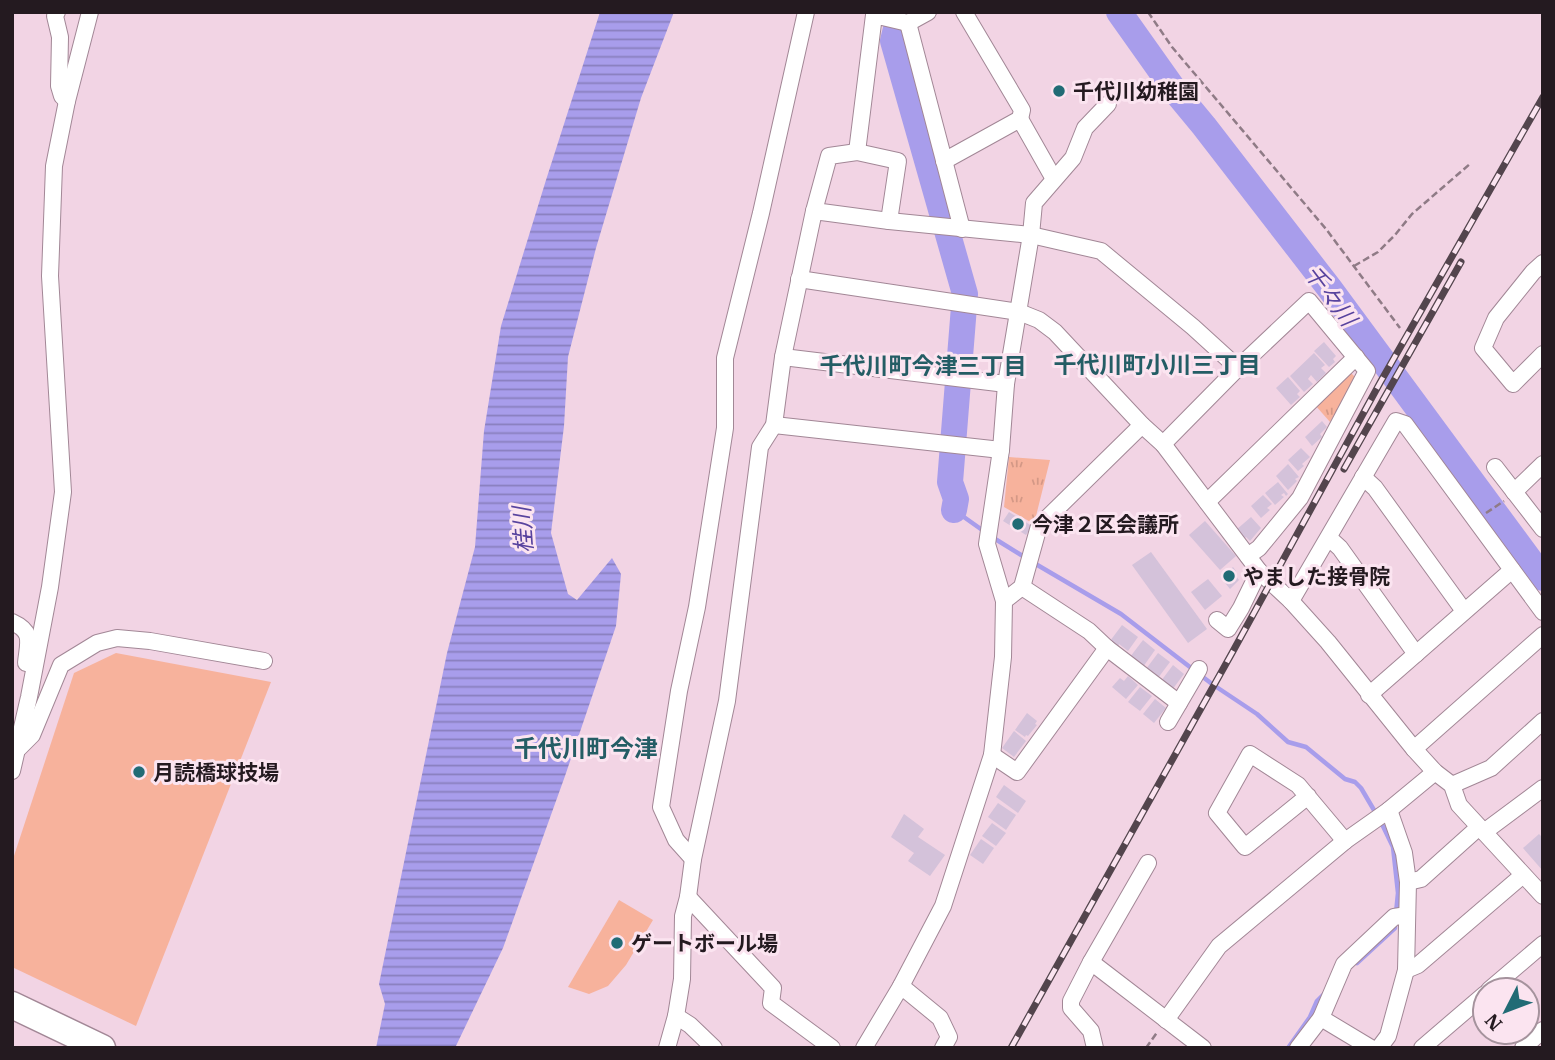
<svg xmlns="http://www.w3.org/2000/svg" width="1555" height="1060" font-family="'IBM Plex Serif','Noto Sans JP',serif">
<defs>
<pattern id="grass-tufts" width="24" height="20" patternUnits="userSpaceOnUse" patternTransform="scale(1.75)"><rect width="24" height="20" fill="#f7b29c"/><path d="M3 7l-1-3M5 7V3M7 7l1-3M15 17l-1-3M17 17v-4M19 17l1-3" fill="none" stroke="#d49886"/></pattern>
<pattern id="water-rules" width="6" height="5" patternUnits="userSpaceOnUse" patternTransform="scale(1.75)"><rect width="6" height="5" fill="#a89deb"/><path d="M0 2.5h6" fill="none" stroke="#897fbe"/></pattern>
</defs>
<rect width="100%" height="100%" fill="#f2d4e4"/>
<!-- grass -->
<g fill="url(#grass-tufts)">
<path d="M1350 372 1356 378 1330 422 1315 405Z"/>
<path d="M1009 457 1050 460 1034 524 1004 507Z"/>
</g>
<!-- pitch -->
<g fill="#f7b29c">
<path d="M116 653 271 682 136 1026 12 967V862L74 673Z"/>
<path d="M619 900 653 920 626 965 608 986 589 994 568 987Z"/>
</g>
<!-- water -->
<path fill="url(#water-rules)" d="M600 12H674L641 98 596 248 568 357 564 426 551 533 568 594 577 600 612 558 621 574 616 626 565 776 503 948 455 1048H376L385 1004 379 984 447 653 475 547 484 431 501 326 546 180Z"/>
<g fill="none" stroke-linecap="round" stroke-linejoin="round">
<!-- stream -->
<g stroke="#a89deb" stroke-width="4.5">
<path d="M954 510 985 532"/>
<path d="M992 537 1026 558"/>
<path d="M1034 563 1121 614 1212 684 1257 714 1288 742 1306 747 1345 779 1355 782 1361 788 1381 822 1393 847 1398 893 1396 913"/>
<path d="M1357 963 1395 928V922"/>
<path d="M1288 1048 1310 1017 1317 1001 1325 993"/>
</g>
<!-- river -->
<g stroke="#a89deb" stroke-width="26">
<path d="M900 12 893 41 965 294 950 482 956 499 954 510"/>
<path d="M1119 12 1175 91 1204 126 1330 289 1543 578"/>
</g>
</g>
<!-- building -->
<g fill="#d4c2da">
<path d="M1324 342 1336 356 1333 359 1335 362 1329 367 1314 351Z"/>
<path d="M1314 353 1325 365 1321 368 1326 373 1317 382 1311 375 1308 379 1313 384 1304 392 1290 376Z"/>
<path d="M1288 377 1300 391 1297 394 1300 397 1291 405 1276 388Z"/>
<path d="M1322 421 1327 427 1320 434 1322 437 1312 446 1305 437Z"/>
<path d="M1301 448 1310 457 1302 464 1304 466 1298 471 1288 460Z"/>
<path d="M1288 464 1299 477 1295 479 1297 481 1288 490 1276 476Z"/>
<path d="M1278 482 1288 494 1286 496 1284 493 1281 495 1284 497 1275 505 1265 493Z"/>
<path d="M1263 495 1272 504 1267 508 1270 510 1261 518 1251 506Z"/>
<path d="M1009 512 1032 526 1026 535 1003 521Z"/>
<path d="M1251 517 1261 528 1250 541 1246 537 1244 539 1236 530Z"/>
<path d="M1205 521 1236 556 1220 570 1189 535Z"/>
<path d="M1151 552 1207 629 1188 643 1132 565Z"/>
<path d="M1233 567 1236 571 1234 574 1239 580 1230 589 1221 578Z"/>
<path d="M1208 579 1222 596 1205 610 1191 592Z"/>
<path d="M1122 625 1138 637 1128 651 1119 644 1118 647 1110 641Z"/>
<path d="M1143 640 1155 650 1143 667 1130 657Z"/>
<path d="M1158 653 1170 662 1158 678 1146 669Z"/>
<path d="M1173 665 1184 674 1172 690 1161 681Z"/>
<path d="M1128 676 1138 685 1126 699 1112 687 1120 678 1124 681Z"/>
<path d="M1140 687 1152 696 1140 711 1128 702Z"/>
<path d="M1155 699 1166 708 1154 723 1143 714Z"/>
<path d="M1027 713 1037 721 1035 724 1037 725 1028 736 1026 735 1025 737 1015 730Z"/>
<path d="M1014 731 1026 741 1014 757 1002 748Z"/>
<path d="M1004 785 1026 801 1018 813 996 797Z"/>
<path d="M998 803 1016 815 1006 830 988 817Z"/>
<path d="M904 814 924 829 918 837 945 855 930 876 908 861 914 853 891 837Z"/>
<path d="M992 823 1006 833 996 846 982 836Z"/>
<path d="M1539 834 1543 838V871L1523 848Z"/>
<path d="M981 839 994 848 983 864 970 855Z"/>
</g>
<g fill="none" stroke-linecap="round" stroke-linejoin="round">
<!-- minor casing -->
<g stroke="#a28796" stroke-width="18">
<g id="minor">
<path d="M57 12 55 16 60 37 59 86 62 96 67 101"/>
<path d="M908 23 962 229"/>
<path d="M1020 119 1054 179"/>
<path d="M857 152 874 15 908 23 928 12"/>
<path d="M944 161 1020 119 1022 110 964 12"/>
<path d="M814 211 829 156 857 152 898 161 889 221"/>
<path d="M1543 263 1533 272 1496 318 1483 348 1513 384 1543 354"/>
<path d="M799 279 1019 312 1039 320 1055 332 1142 425 1163 444 1259 571 1291 601 1328 642 1414 749 1435 772 1452 785 1459 805 1543 896"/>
<path d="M783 357 1006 384"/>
<path d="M774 425 1001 450"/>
<path d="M1163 444 1238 368 1309 301 1367 371 1300 498 1259 548 1248 556"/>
<path d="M1495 467 1543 529"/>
<path d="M1363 477 1375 488 1464 611"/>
<path d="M1514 492 1543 464"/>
<path d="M1207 502 1356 357"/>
<path d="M1329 538 1340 548 1416 654"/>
<path d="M1022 587 1089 631 1107 648 1179 703"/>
<path d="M1004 601 1022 587 1039 526 1142 425"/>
<path d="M1291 601 1396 421 1405 424 1543 612"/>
<path d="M1217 620 1228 629 1241 608 1259 571"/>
<path d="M12 622C34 632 28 642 26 663"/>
<path d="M1369 695 1512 570"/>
<path d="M1168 722 1199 669"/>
<path d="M19 748 32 735 61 665 97 643 117 638 150 641 264 661"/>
<path d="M1414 749 1543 635"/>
<path d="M992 755 1017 772 1107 648"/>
<path d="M12 771 29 697 50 587 63 492 50 276 54 166 67 101 90 12"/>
<path d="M1452 785 1491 768 1543 721"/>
<path d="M1308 796 1245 847 1217 813 1250 754 1298 785 1345 841"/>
<path d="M1484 832 1543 788"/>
<path d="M693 859 676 840 661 807 679 691 697 607 725 428V358L761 213 806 12"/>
<path d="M1408 882 1421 879 1479 827"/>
<path d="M688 897 773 988 771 1003 832 1048"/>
<path d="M1091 962 1203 1048"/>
<path d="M1406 970 1418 965 1523 875"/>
<path d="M901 986 940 1018 949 1037 943 1048"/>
<path d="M1489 990 1543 944"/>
<path d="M676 1016 690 1025 714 1048"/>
<path d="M1321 1018 1344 964 1394 917 1407 915"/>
<path d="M1166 1020 1219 946 1345 841 1389 810 1435 772"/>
<path d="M667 1048 676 1016 682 979 683 916 688 897 693 859 727 701 760 447 774 425 783 357 814 211 889 221 1031 235 1101 251 1193 327 1238 368"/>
<path d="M864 1048 901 986 943 906 992 755 1003 657 1004 601 987 544 1001 450 1006 384 1031 235 1034 203 1073 158 1085 128 1108 104"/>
<path d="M1095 1048 1091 1031 1071 1008V1001L1091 962 1148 863"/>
<path d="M1298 1048 1321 1018 1371 1048"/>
<path d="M1379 1048 1388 1036 1406 970 1408 882 1404 853 1389 810"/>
<path d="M1422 1048 1485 994"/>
<path d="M1523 1048 1543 1030"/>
</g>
</g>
<!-- primary casing -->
<g stroke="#a28796" stroke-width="29">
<path id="primary" d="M12 1005 102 1048"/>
</g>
<!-- path -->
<g stroke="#8f7b86" stroke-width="2.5" stroke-dasharray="7 3.5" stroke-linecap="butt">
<path d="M1148 12 1172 47 1326 229 1400 328"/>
<path d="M1354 266 1378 252 1395 235 1412 214 1471 163"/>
<path d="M1486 513 1504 501"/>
<path d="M1146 1048 1158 1031"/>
</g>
<!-- minor -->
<use href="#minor" stroke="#fff" stroke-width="16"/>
<!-- primary -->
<use href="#primary" stroke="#fff" stroke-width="26"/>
<!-- rail casing -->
<g stroke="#53454d" stroke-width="7">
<g id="rail">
<path d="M1344 469 1461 262"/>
<path d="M1011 1048 1232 653 1381 381 1543 97"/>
</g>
</g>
<!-- rail -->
<use href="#rail" stroke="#fbe4f0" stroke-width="4.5" stroke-dasharray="13" stroke-linecap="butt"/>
</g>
<!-- markers -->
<g fill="#216b75" stroke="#fbe4f0" stroke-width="2.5">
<circle cx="1059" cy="91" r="7"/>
<circle cx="1018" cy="524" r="7"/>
<circle cx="1229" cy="576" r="7"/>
<circle cx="139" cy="772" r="7"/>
<circle cx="617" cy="943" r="7"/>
</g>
<g text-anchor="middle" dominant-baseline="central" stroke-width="6" stroke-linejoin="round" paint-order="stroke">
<!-- poi labels -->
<g font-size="21" font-weight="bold" fill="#241a20" stroke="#fbe4f0" text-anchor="start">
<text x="1073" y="91">千代川幼稚園</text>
<text x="1032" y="524">今津２区会議所</text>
<text x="1243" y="576">やました接骨院</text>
<text x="153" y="772">月読橋球技場</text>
<text x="631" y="943">ゲートボール場</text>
</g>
<!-- water labels -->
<g font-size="23" font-style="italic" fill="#58439e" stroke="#fbe4f0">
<text transform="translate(1331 295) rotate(53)">千々川</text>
<text transform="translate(522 530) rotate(-94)">桂川</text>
</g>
<!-- neighbourhood labels -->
<g font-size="23" font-weight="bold" fill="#245d65" stroke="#fbe4f0">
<text x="1157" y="364">千代川町小川三丁目</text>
<text x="923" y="365">千代川町今津三丁目</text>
</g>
<!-- quarter labels -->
<g font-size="24" font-weight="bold" fill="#245d65" stroke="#fbe4f0">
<text x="586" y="748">千代川町今津</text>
</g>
</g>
<!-- border -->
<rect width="1555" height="1060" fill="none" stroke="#241a20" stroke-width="28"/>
<!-- north arrow -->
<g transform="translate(1506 1011) rotate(228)"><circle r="33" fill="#fbe4f0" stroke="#a5939d" stroke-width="2"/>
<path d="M0-5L12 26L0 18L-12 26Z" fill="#216b75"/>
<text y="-10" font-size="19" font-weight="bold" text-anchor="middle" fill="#241a20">N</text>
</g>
</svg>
